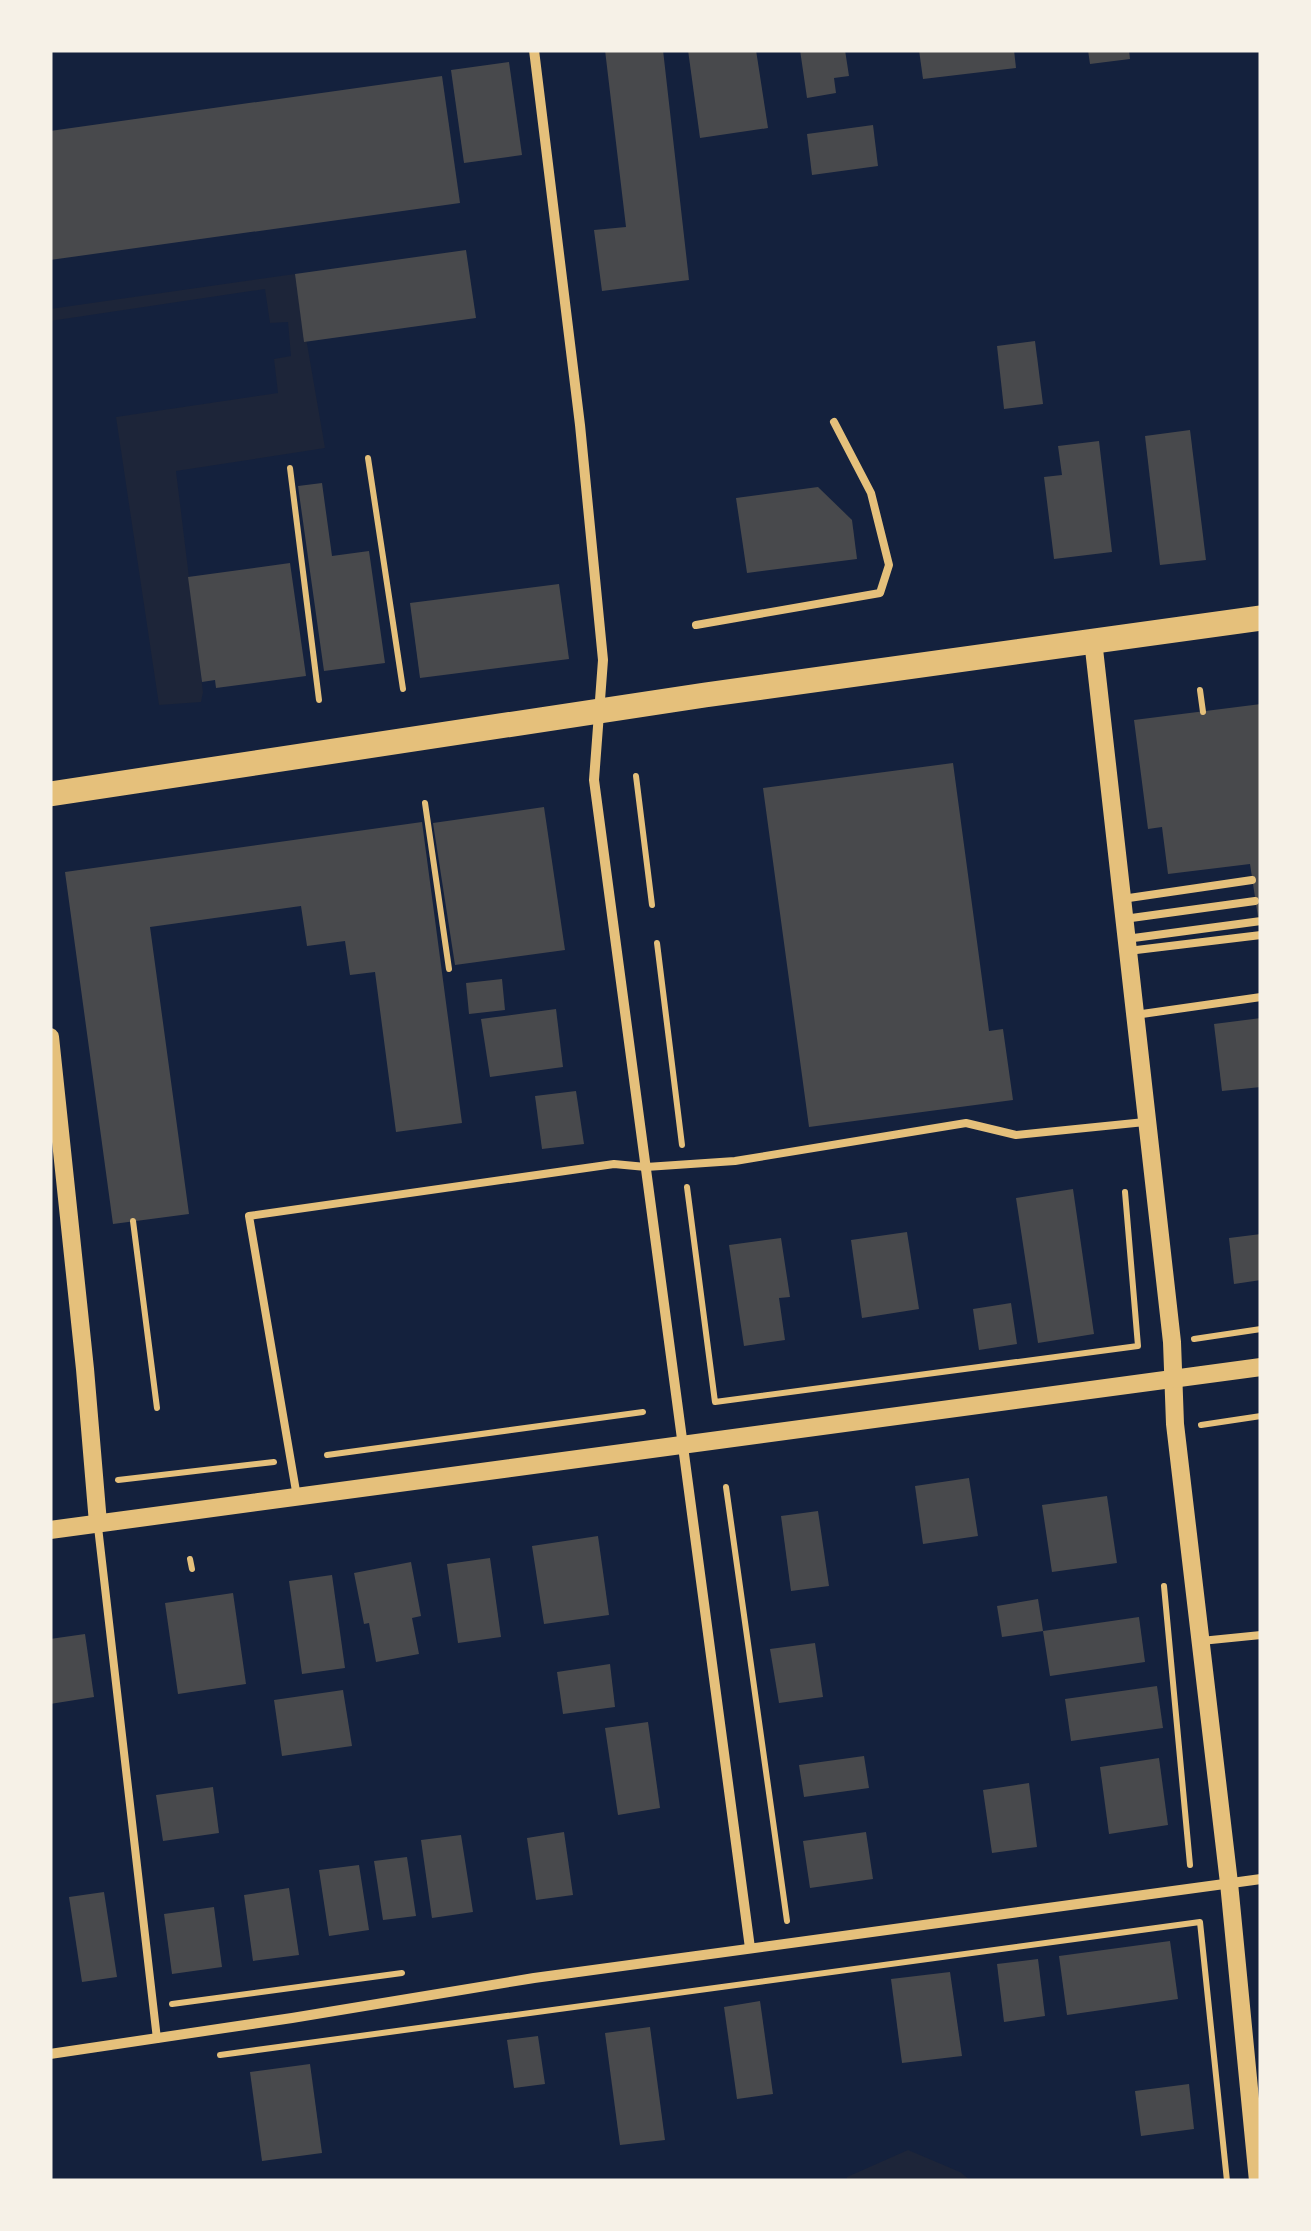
<svg xmlns="http://www.w3.org/2000/svg" width="1311" height="2231" font-family="Rubik,sans-serif">
<rect width="100%" height="100%" fill="#14213d"/>
<!-- green -->
<g fill="#1d2539">
<path d="M295 274 325 448 176 471 203 692 201 702 159 705 116 417 278 393 274 359 291 356 288 322 270 323 265 289 50 321V309Z"/>
<path d="M908 2150 960 2172 971 2181H847V2177Z"/>
</g>
<!-- building -->
<g fill="#48494c">
<path d="M605 50H663L689 280 602 291 594 230 626 227Z"/>
<path d="M688 50H756L768 128 700 138Z"/>
<path d="M800 50H845L849 76 834 78 836 93 807 98Z"/>
<path d="M919 50H1014L1016 68 923 79Z"/>
<path d="M1088 50H1129L1130 59 1090 64Z"/>
<path d="M509 62 522 155 464 163 451 70Z"/>
<path d="M442 76 460 203 50 260V131Z"/>
<path d="M873 125 878 166 812 175 807 134Z"/>
<path d="M466 250 476 318 304 342 295 274Z"/>
<path d="M1035 341 1043 404 1004 409 997 346Z"/>
<path d="M1190 430 1206 560 1160 565 1145 436Z"/>
<path d="M1099 441 1112 552 1054 559 1044 477 1062 475 1058 446Z"/>
<path d="M322 483 332 556 369 551 385 663 324 671 298 486Z"/>
<path d="M818 487 852 520 857 559 747 573 736 498Z"/>
<path d="M290 563 306 676 216 688 215 680 202 682 188 577Z"/>
<path d="M559 584 569 659 420 678 410 603Z"/>
<path d="M1261 704V916L1258 917 1250 864 1168 874 1162 827 1148 829 1134 720Z"/>
<path d="M953 763 989 1031 1003 1029 1013 1100 809 1127 763 788Z"/>
<path d="M544 807 565 950 455 965 433 823Z"/>
<path d="M422 822 462 1123 396 1132 375 972 350 975 345 941 307 946 301 906 150 927 189 1214 113 1224 65 872Z"/>
<path d="M502 979 505 1010 469 1014 466 983Z"/>
<path d="M556 1009 563 1067 490 1077 481 1019Z"/>
<path d="M1261 1018V1087L1222 1091 1214 1024Z"/>
<path d="M576 1091 584 1144 542 1149 535 1096Z"/>
<path d="M1073 1189 1094 1334 1038 1343 1016 1198Z"/>
<path d="M907 1232 919 1309 862 1318 851 1240Z"/>
<path d="M1261 1234V1280L1234 1284 1229 1238Z"/>
<path d="M781 1238 790 1297 779 1298 785 1340 744 1346 729 1245Z"/>
<path d="M1011 1303 1017 1344 979 1350 973 1309Z"/>
<path d="M969 1478 978 1536 923 1544 915 1486Z"/>
<path d="M1107 1496 1117 1563 1052 1572 1042 1505Z"/>
<path d="M818 1511 829 1586 791 1591 781 1516Z"/>
<path d="M598 1536 609 1615 544 1624 532 1546Z"/>
<path d="M490 1558 501 1637 458 1643 447 1564Z"/>
<path d="M411 1562 421 1616 412 1618 419 1654 376 1662 369 1623 364 1624 354 1573Z"/>
<path d="M332 1575 345 1668 302 1674 289 1581Z"/>
<path d="M233 1593 246 1684 178 1694 165 1603Z"/>
<path d="M1038 1599 1043 1631 1002 1637 997 1606Z"/>
<path d="M1139 1617 1145 1662 1050 1676 1043 1631Z"/>
<path d="M85 1634 94 1697 50 1704V1639Z"/>
<path d="M815 1643 823 1697 779 1703 770 1649Z"/>
<path d="M610 1664 615 1707 563 1714 557 1672Z"/>
<path d="M1157 1686 1163 1728 1071 1741 1065 1699Z"/>
<path d="M343 1690 352 1746 282 1756 274 1700Z"/>
<path d="M648 1722 660 1808 618 1815 605 1728Z"/>
<path d="M864 1756 869 1788 804 1797 799 1765Z"/>
<path d="M1159 1758 1168 1825 1109 1834 1100 1767Z"/>
<path d="M1029 1783 1037 1847 992 1853 983 1790Z"/>
<path d="M213 1787 219 1833 163 1841 156 1795Z"/>
<path d="M564 1832 573 1895 536 1900 527 1838Z"/>
<path d="M866 1832 873 1879 810 1888 803 1841Z"/>
<path d="M461 1835 473 1912 432 1918 421 1840Z"/>
<path d="M407 1857 416 1916 383 1920 374 1861Z"/>
<path d="M359 1865 369 1930 329 1936 319 1870Z"/>
<path d="M289 1888 299 1955 253 1961 244 1895Z"/>
<path d="M104 1892 117 1977 82 1982 69 1897Z"/>
<path d="M214 1907 222 1967 172 1974 164 1914Z"/>
<path d="M1170 1941 1178 1999 1067 2015 1059 1956Z"/>
<path d="M1038 1959 1045 2016 1004 2022 997 1964Z"/>
<path d="M950 1972 962 2056 902 2063 891 1979Z"/>
<path d="M760 2001 773 2094 737 2099 724 2007Z"/>
<path d="M650 2027 665 2140 620 2145 605 2033Z"/>
<path d="M538 2036 545 2084 514 2088 507 2040Z"/>
<path d="M310 2064 322 2153 262 2161 250 2072Z"/>
<path d="M1189 2084 1194 2129 1141 2136 1135 2091Z"/>
</g>
<g fill="none" stroke-linecap="round" stroke-linejoin="round">
<!-- path -->
<g stroke="#e5c07b" stroke-width="6">
<path d="M368 458 403 689"/>
<path d="M290 468 319 700"/>
<path d="M1200 690 1203 712"/>
<path d="M636 776 652 905"/>
<path d="M425 803 449 969"/>
<path d="M657 943 682 1145"/>
<path d="M687 1187 715 1402 1138 1346 1125 1192"/>
<path d="M133 1221 157 1408"/>
<path d="M1194 1339 1261 1329"/>
<path d="M1201 1425 1261 1416"/>
<path d="M327 1455 643 1412"/>
<path d="M118 1480 274 1462"/>
<path d="M726 1487 787 1921"/>
<path d="M190 1559 192 1569"/>
<path d="M1164 1586 1190 1865"/>
<path d="M172 2004 402 1973"/>
<path d="M220 2055 1200 1922 1227 2181"/>
</g>
<!-- service -->
<g stroke="#e5c07b" stroke-width="8">
<path d="M696 625 880 593 889 565 871 493 834 422"/>
<path d="M1122 899 1252 880"/>
<path d="M1124 919 1255 901"/>
<path d="M1126 939 1261 921"/>
<path d="M1128 951 1261 935"/>
<path d="M1135 1015 1261 997"/>
<path d="M297 1497 249 1216 614 1164 646 1167 735 1161 966 1123 1016 1135 1145 1122"/>
<path d="M98 1527 157 2039"/>
<path d="M1201 1641 1261 1635"/>
</g>
<!-- minor -->
<g stroke="#e5c07b" stroke-width="10">
<path d="M534 50 580 425 603 660 594 780 750 1948"/>
<path d="M50 2054 292 2018 534 1978 1261 1879"/>
</g>
<!-- tertiary -->
<g stroke="#e5c07b" stroke-width="18">
<path d="M1093 640 1172 1342 1175 1424 1229 1883 1258 2181"/>
<path d="M50 1037 85 1369 98 1523"/>
<path d="M50 1530 1261 1367"/>
</g>
<!-- primary -->
<path stroke="#e5c07b" stroke-width="25" d="M50 794 705 695 1261 618"/>
</g>
<!-- border -->
<rect width="1311" height="2231" fill="none" stroke="#f6f1e7" stroke-width="105"/>
</svg>
